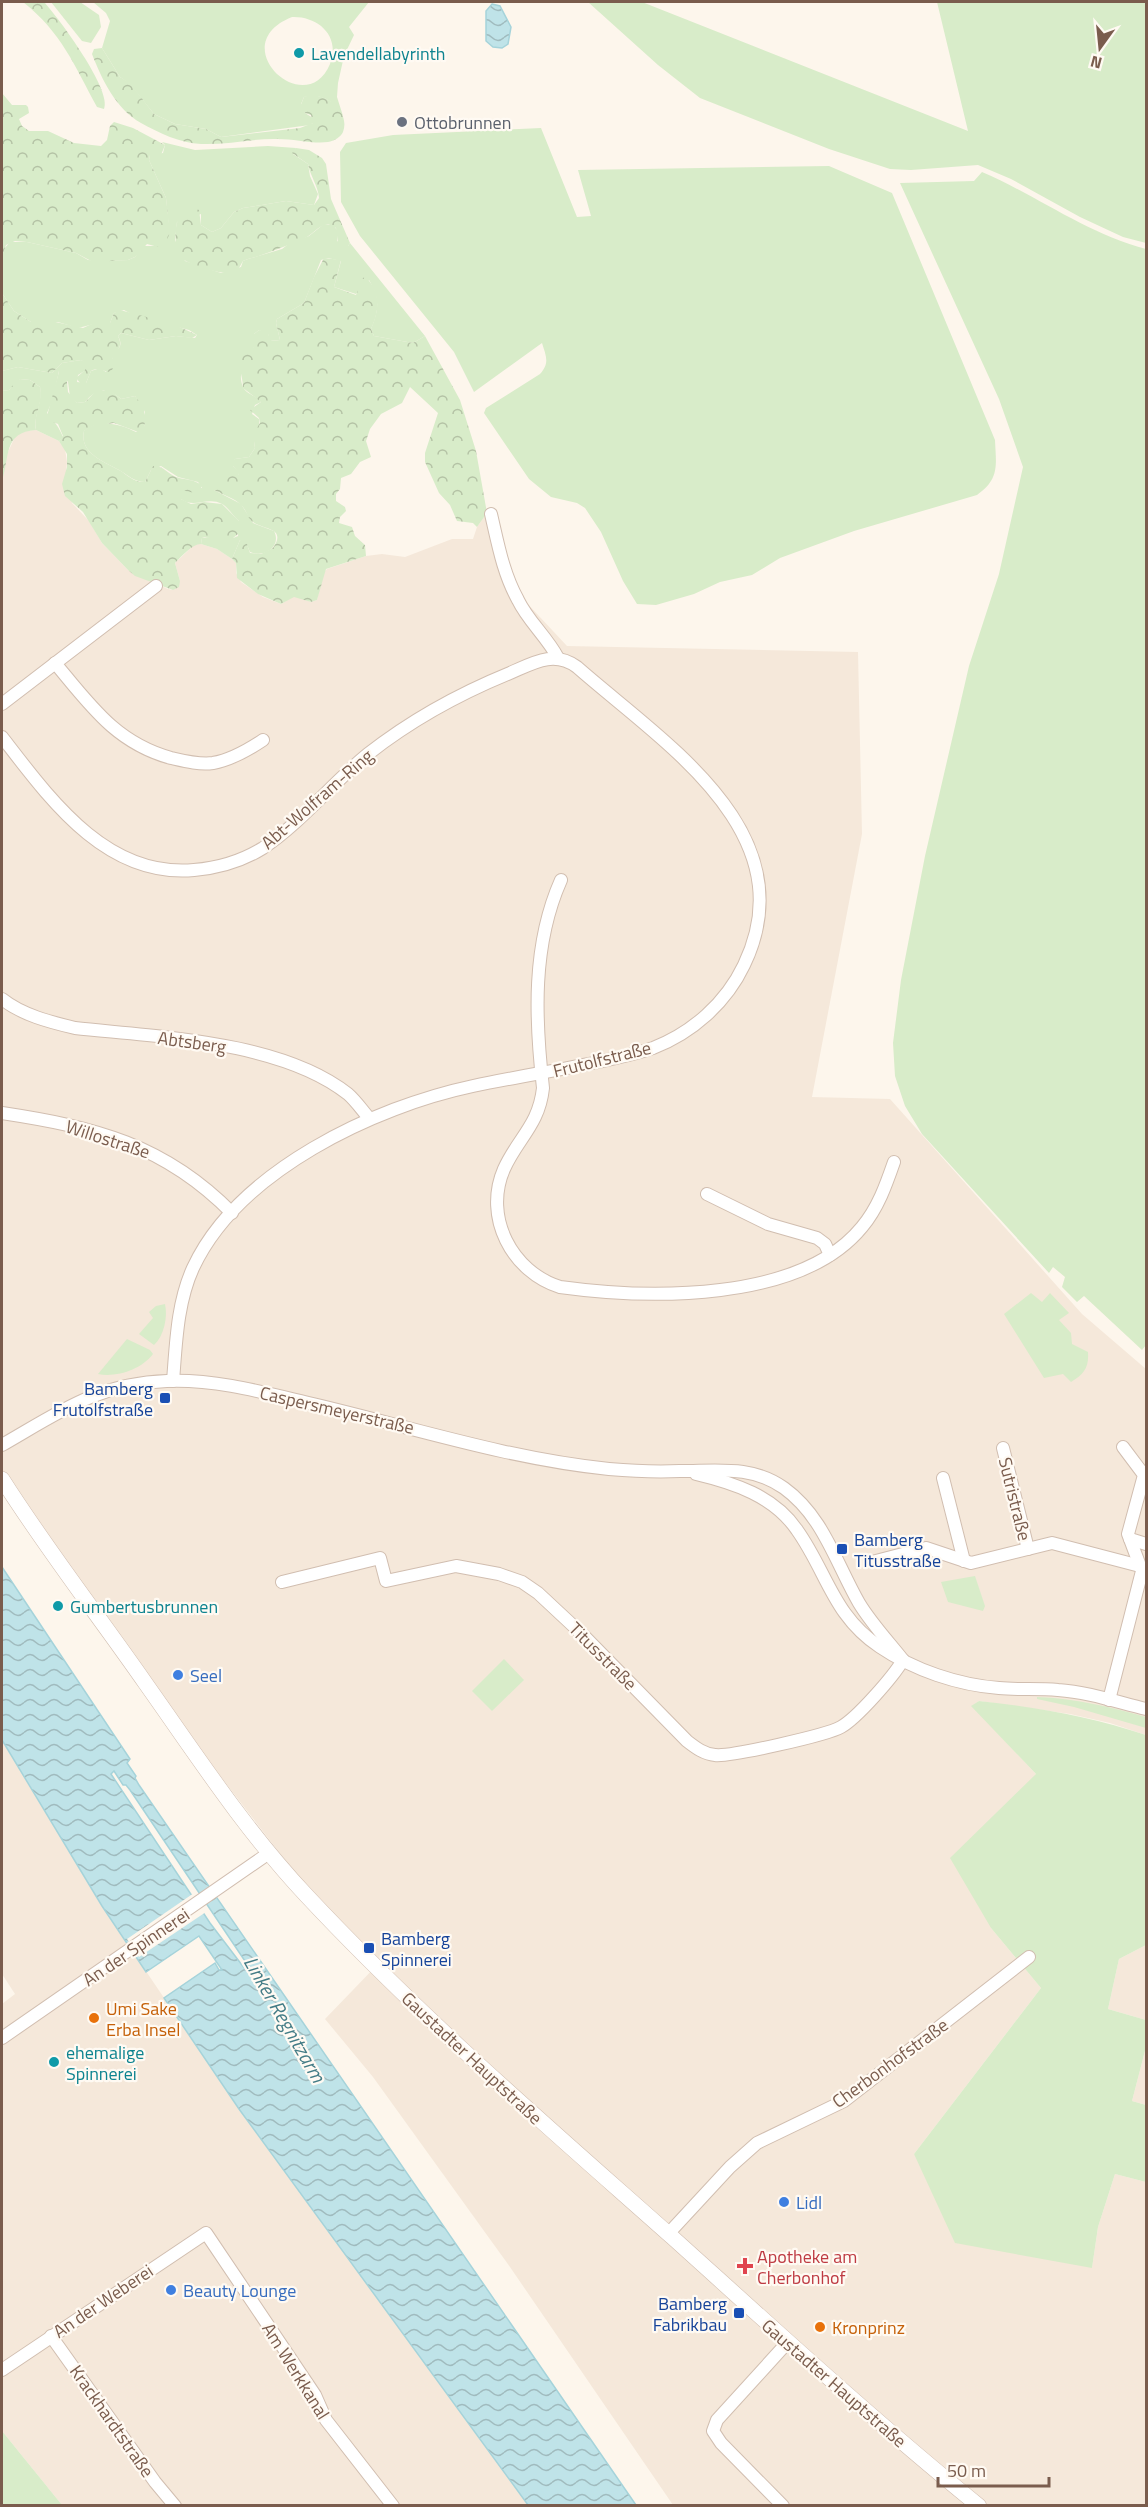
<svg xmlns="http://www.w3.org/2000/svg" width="1148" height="2507" font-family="'Titillium Web',sans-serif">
<defs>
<pattern id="forest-crowns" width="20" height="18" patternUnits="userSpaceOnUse" patternTransform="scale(1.5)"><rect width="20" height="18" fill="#d8ecc9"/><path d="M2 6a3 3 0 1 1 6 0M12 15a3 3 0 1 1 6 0" fill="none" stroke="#b4c2a5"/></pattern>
<pattern id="water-waves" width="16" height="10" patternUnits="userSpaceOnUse" patternTransform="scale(1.5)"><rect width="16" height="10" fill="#bfe3e8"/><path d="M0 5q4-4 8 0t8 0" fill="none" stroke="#a0bbbe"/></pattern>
</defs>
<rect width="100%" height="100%" fill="#fdf6ec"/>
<!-- residential -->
<g fill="#f5e8da">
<path d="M36 430 59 441 65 449 67 462 66 473 72 503 89 521 102 543 128 570 168 589 173 590 180 581 175 563 195 544H201L217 549 232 559 236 563V573L241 582 263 597 281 604 294 596 311 602 317 600 323 573 327 569 366 556 382 554 405 557 452 539H473L477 527 487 513 524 600 567 646 858 652 862 834 812 1097 890 1099 1082 1314 1146 1369V1735L1110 1723 1070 1714 979 1701 972 1706 1036 1774 991 1928 1041 1988 914 2154 1092 2268 1098 2227 1115 2174 1146 2182V2505H673L510 2267 373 2077 325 2019 379 1963 309 1891 211 1764 16 1494 2 1471V481L7 454 15 437 22 431Z"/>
<path d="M2 1740 102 1906 239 2109 528 2505H62L2 2431V2004L15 1994 2 1974Z"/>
<path d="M1146 1945V2020L1108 2009 1119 1959Z"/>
<path d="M1146 2047V2105L1132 2101Z"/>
</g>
<!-- green -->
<g fill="#d8ecc9" fill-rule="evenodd">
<path d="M51 2H80L99 15 101 27 91 43 82 41Z"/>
<path d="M93 2H369L349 27 354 35 344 56 338 83 337 97 343 116C332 101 324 93 304 97L301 104 305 113 313 118V123L310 125 221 137 206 129 175 124 154 114 130 84 120 77 102 48 110 21 106 13ZM292 17C318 16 341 36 330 64 306 122 222 45 292 17Z"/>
<path d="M588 2H642L968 131 937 2H1146V243L1123 237 1080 217 1011 179 978 165 911 170 890 169 829 149 700 98 658 65Z"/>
<path d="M541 128 577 217 591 216 578 170 829 166 892 193 995 440C996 465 1000 479 977 495L854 531 780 558 752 575 720 582 694 594 656 605 637 604 623 581 601 532 585 508 577 503 551 497 529 479 484 413 486 408 540 374C550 363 546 356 542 343L474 392 454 352 360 236 341 202 340 152 346 143 393 135Z"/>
<path d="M162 142 195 150 268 146 296 148 293 154 308 164 310 176 318 194 314 205 286 201 243 208 234 212 221 228 212 232 201 225V214L177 222 175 240 185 261 221 273 241 267 243 261 248 259 282 249 291 242 309 236 324 224 333 225 338 231 337 241 348 246 350 243 425 336 413 343 374 336 371 329C379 309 380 299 369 280L356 294 334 287 341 261 328 258 321 260 304 303 277 319 276 323 280 340 270 341 268 334 259 330 254 334 256 344C248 357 236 371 243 387 246 394 257 396 261 402L255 405 252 414 259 419C261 430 252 432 255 448L249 457 235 459 233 466 240 472 238 475 214 490 241 504 253 523 274 531C282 547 264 558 250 552L247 545 240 540 232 559 217 549 201 544 202 538C215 535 223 543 238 536L239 521C233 516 228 507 222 504 208 496 194 509 181 499V490L202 488 198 482 178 477 161 466 151 470 145 482C134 482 128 475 119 470 105 462 79 453 84 431 98 418 121 424 136 432L145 426 143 418 145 412 135 396 121 399C108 387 96 388 85 402L77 403 70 397 68 382 59 371 53 399 47 413C54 421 59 427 63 437L59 441 36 430C33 415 43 402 40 387L30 380 20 379 9 390 2 391V371L18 367 52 373 62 363 81 360 88 363 86 370 78 375 77 382 86 383 91 371 100 368 106 372C111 366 110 364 112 359 115 348 125 349 118 336L121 333 149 340 176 336 195 338 197 335 189 330 135 316 124 310 114 313 110 323H98L78 328 58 322H31L14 311 2 293V256L4 249 10 242H27L76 253 88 260 103 261 128 260 135 257 143 246H154L169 228 166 198 149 160 150 155 163 153 165 145Z"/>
<path d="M982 172C1038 196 1087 234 1146 249V1345L1142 1350 1084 1296 1077 1302 1062 1287 1065 1277 1053 1267 1049 1273 922 1134 905 1106 895 1076 893 1043 901 980 925 856 969 666 999 574 1023 467 999 399 900 183 974 181Z"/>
<path d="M1031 1293 1042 1302 1050 1293 1069 1313 1059 1320 1071 1333 1072 1344 1088 1352C1089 1368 1084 1374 1071 1382L1063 1374 1044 1378 1004 1314Z"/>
<path d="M165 1304C168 1317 164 1336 154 1345L139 1334 153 1318 149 1312 156 1306Z"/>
<path d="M127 1339 150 1350 153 1354C142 1369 116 1378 98 1374Z"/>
<path d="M975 1576 985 1606 983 1611 948 1602 941 1582Z"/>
<path d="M504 1659 524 1680 492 1711 472 1691Z"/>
<path d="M1037 1697C1075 1698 1110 1707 1146 1717V1728L1074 1707 1037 1699Z"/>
<path d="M979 1701C1036 1707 1092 1717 1146 1735V1945L1119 1959 1108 2009 1146 2020V2047L1132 2101 1146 2105V2182L1115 2174 1098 2227 1092 2268 955 2243 914 2154 1041 1988 991 1928 950 1858 1036 1774 971 1706Z"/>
<path d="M2 2431 62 2505H2Z"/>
</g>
<!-- forest -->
<g fill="url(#forest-crowns)">
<path d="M23 2H44C58 17 113 91 104 109L97 107C74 65 62 33 23 2Z"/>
<path d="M102 48 120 77 130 83 154 114 175 124 206 129 221 137 300 128 313 123 311 115 305 113 300 107 304 97C323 90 351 110 343 132 341 137 334 141 328 142 311 144 291 138 274 139 250 139 225 145 201 144 180 143 159 133 141 123 116 109 102 80 92 54L94 49Z"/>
<path d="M2 93 12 105H26L28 107 29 113 19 119 22 126 29 131H48L74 143 101 146 107 140 110 126 114 122 133 128 165 145 161 155H150L149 160 166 198 170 232 166 243 158 247 147 244 135 257 128 260 93 262 76 253 27 242 15 241 6 245 2 256Z"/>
<path d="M296 148 309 150 322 158 326 164 331 199 350 243 348 246 344 247 338 243 336 228 328 224C317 226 313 235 303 239 285 246 268 254 248 259L243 261 236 273C223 275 190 266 180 257 173 244 174 219 184 209L191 207 199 210 201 225 212 232 221 228 234 212 243 208 286 201 314 205 319 198C318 185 310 176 308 164L292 153Z"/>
<path d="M324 258 341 260 334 287 356 295 363 278 365 277C382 291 379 312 371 329L374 336 413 343 425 336 460 400 476 451 487 513 477 527 473 523 457 521 450 505 439 493 425 462V453L438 413 410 387 402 403 381 414 370 429 366 441 371 457 360 462 351 474 341 478 340 489 336 494V501L345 507 346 511 340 517 339 523 352 527 355 536 365 545 366 556 326 569 317 600 311 602 294 597 281 604 258 594 237 578 236 563 232 559 240 540 246 541 250 553 261 554 273 548C287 527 264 530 253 522 247 518 247 511 242 506 235 498 223 495 214 490 205 470 227 476 238 475L239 472 233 466 232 462 235 459 249 457 255 448 253 434 260 423 259 418 250 410 261 402 243 388C243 375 237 368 242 355L254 347V334L259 330 267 331 271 341 280 340 276 323 277 319 304 303 314 277Z"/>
<path d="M2 293 14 311 31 322 51 321 83 328 94 323H110L114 313 120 310 173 324 197 335 192 338 176 336 149 340 121 333 118 336C124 348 116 350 112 360L113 368 111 372C102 372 100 366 91 371L86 383 81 384 76 378 85 370 87 364 81 360 62 363 52 373 18 367 2 371Z"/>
<path d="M60 368 66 371 68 392 77 403 85 402 96 391H111L121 399 135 396 144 408 145 429 141 433 114 423 93 426 84 431C79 453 105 462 119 470 128 475 134 483 145 482L153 466C163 465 167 473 176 477 185 480 194 479 201 485V491L195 493 181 490V499L191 504 204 502 222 504 241 523 243 530 228 542 205 537 202 538 201 544C192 544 182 556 175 563L180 581 179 587 173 590 135 576 128 570 102 543 83 512 65 496 62 484 67 467V454L59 441 63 436 58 424 48 420 47 416Z"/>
<path d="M20 379 30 380 40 387C44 402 33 415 36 430 3 432 10 457 2 481V391L9 390 17 380Z"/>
</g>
<!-- water -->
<g fill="url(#water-waves)" stroke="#a5d3da" stroke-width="1.5" fill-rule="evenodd">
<path d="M492 4 500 6 511 27 508 44 502 48 493 47 486 41V11Z"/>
<path d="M2 1567 130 1759 127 1763 136 1776 135 1778 139 1785 636 2505H528L239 2109 164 1998 215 1963 219 1970H222L199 1936 146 1972 102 1906 2 1740ZM114 1771 123 1785H126L130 1790 249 1967 245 1969 210 1923 111 1774Z"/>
</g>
<!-- pier -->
<path fill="#fdf6ec" d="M194 1893 206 1912 139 1957 127 1939Z"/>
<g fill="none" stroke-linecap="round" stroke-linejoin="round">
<!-- minor casing -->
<g stroke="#d1beb0" stroke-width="14">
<g id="minor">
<path d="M491 514C498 544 503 573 518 600 528 621 547 637 558 658"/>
<path d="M55 663C90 705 116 743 171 758 184 761 199 765 213 763 230 760 248 750 263 740"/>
<path d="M2 704 156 586"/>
<path d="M2 737C50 799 106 878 194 870 219 868 242 861 263 848 302 822 331 784 368 754 410 721 461 693 510 673 533 663 554 650 577 667 662 742 808 832 744 965 726 1003 692 1033 653 1048 636 1054 620 1057 603 1061 560 1070 516 1077 473 1086 374 1107 238 1171 193 1268 177 1303 176 1344 173 1381"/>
<path d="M561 880C532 945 535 1018 543 1088 539 1125 518 1138 504 1169 483 1217 512 1272 560 1287 647 1299 800 1303 862 1227 878 1208 886 1185 894 1162"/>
<path d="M2 999C22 1015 50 1022 75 1028 158 1037 281 1041 348 1094 356 1101 362 1110 369 1118"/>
<path d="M2 1113C94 1127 164 1144 232 1213"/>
<path d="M707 1194 768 1224 817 1238 825 1244 830 1255"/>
<path d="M2 1445C58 1413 98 1383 167 1381 216 1379 266 1393 313 1404 411 1427 509 1459 609 1469 632 1471 657 1472 680 1471 717 1471 752 1465 784 1488 823 1516 836 1563 859 1603 871 1623 888 1641 903 1660"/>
<path d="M1003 1448 1028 1549"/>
<path d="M696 1474C734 1483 774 1496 797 1530 827 1572 833 1616 880 1647 914 1670 958 1685 999 1688 1018 1690 1038 1688 1058 1690 1088 1692 1117 1702 1146 1709"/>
<path d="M943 1478 964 1561"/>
<path d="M1130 1539 1146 1544"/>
<path d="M872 1562 926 1548 971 1563 1052 1543 1140 1566"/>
<path d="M282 1582 380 1558 386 1581 456 1566 499 1574 522 1582 538 1593 583 1635 687 1741C696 1748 704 1754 715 1755 730 1757 827 1735 841 1727 857 1718 893 1677 903 1660"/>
<path d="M1109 1700 1142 1571 1128 1534 1144 1475 1123 1447"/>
<path d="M2 2038 269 1853"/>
<path d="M668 2234 730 2167 757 2143 844 2101 1029 1957"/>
<path d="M51 2336 155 2482 175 2506"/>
<path d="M2 2370 206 2233 315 2395 326 2420 393 2506"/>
<path d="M783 2506 721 2443 713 2431 717 2420 787 2343"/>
</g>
</g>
<!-- tertiary casing -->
<g stroke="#d1beb0" stroke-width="16">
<path id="tertiary" d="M2 1479C47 1550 98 1615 146 1684 197 1756 245 1830 306 1895 420 2017 547 2126 672 2237 773 2328 873 2420 979 2506"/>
</g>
<!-- minor -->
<use href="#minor" stroke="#fff" stroke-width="12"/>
<!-- tertiary -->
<use href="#tertiary" stroke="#fff" stroke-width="15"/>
</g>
<!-- markers -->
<g fill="#0f9aa8" stroke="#fffaf3" stroke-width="2">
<circle cx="299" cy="53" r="6"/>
<circle cx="58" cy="1606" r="6"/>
<circle cx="54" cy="2062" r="6"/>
</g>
<circle fill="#6b7280" stroke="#fffaf3" stroke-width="2" cx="402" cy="122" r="6"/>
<g fill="#1a4fb4" stroke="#fffaf3" stroke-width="2">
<rect x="159" y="1392" width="12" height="12" rx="3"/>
<rect x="836" y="1543" width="12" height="12" rx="3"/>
<rect x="363" y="1942" width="12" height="12" rx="3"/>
<rect x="733" y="2307" width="12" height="12" rx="3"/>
</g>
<g fill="#3f7fe0" stroke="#fffaf3" stroke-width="2">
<circle cx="178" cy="1675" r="6"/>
<circle cx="784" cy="2202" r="6"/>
<circle cx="171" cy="2290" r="6"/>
</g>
<g fill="#e8710a" stroke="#fffaf3" stroke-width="2">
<circle cx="94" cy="2018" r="6"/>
<circle cx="820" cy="2327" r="6"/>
</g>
<path fill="#e0444e" stroke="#fffaf3" stroke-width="2" d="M742 2257h6v6h6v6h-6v6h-6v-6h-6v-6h6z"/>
<g text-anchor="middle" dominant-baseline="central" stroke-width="4.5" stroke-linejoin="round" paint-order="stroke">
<!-- culture labels -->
<g font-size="18" fill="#0d838f" stroke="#fffaf3" text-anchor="start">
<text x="311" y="53">Lavendellabyrinth</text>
<text x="70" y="1606">Gumbertusbrunnen</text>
<text x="66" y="2052">ehemalige<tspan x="66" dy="21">Spinnerei</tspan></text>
</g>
<!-- worship labels -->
<g font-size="18" fill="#5b616d" stroke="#fffaf3" text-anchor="start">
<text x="414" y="122">Ottobrunnen</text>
</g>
<!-- street labels -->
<g font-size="18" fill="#7a5c4d" stroke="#fffaf3">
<text transform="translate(317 799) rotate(-41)">Abt-Wolfram-Ring</text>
<text transform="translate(192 1042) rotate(8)">Abtsberg</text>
<text transform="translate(602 1059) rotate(-14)">Frutolfstraße</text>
<text transform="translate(108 1139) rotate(18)">Willostraße</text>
<text transform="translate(337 1410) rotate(13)">Caspersmeyerstraße</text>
<text transform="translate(1015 1499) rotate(76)">Sutristraße</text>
<text transform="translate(603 1656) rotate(45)">Titusstraße</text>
<text transform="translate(136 1947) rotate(-34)">An der Spinnerei</text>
<text transform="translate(472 2058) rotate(43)">Gaustadter Hauptstraße</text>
<text transform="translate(890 2063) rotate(-36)">Cherbonhofstraße</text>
<text transform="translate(103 2301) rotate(-34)">An der Weberei</text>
<text transform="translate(296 2371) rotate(58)">Am Werkkanal</text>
<text transform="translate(834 2383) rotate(41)">Gaustadter Hauptstraße</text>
<text transform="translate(112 2421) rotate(55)">Krackhardtstraße</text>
</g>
<!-- transit labels -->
<g font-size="18" fill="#164399" stroke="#fffaf3" text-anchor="end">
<text x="153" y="1388">Bamberg<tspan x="153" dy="21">Frutolfstraße</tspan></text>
<text x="854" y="1539" text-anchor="start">Bamberg<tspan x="854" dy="21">Titusstraße</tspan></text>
<text x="381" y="1938" text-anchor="start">Bamberg<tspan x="381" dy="21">Spinnerei</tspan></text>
<text x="727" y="2303">Bamberg<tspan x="727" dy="21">Fabrikbau</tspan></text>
</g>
<!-- shop labels -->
<g font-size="18" fill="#366cbe" stroke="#fffaf3" text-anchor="start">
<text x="190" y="1675">Seel</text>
<text x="796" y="2202">Lidl</text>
<text x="183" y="2290">Beauty Lounge</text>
</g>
<!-- food labels -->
<g font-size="18" fill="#c56008" stroke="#fffaf3" text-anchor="start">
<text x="106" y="2008">Umi Sake<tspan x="106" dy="21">Erba Insel</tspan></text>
<text x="832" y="2327">Kronprinz</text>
</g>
<!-- health labels -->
<g font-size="18" fill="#be3a42" stroke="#fffaf3" text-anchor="start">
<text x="757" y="2256">Apotheke am<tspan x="757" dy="21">Cherbonhof</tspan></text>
</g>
<!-- water labels -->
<g font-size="20" font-style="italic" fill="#437c86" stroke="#fffaf3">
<text transform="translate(285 2019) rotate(60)">Linker Regnitzarm</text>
</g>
</g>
<!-- border -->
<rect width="1148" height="2507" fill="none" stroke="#7a5c4d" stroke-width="6"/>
<!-- north arrow -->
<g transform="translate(1100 48) rotate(195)" stroke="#fffaf3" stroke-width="4.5" paint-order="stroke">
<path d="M0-4.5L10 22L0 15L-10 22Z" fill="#7a5c4d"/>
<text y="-9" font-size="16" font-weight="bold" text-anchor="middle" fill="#7a5c4d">N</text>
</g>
<!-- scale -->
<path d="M938 2477v9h111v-9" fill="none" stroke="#7a5c4d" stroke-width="3"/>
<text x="947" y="2477" font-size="18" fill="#7a5c4d" stroke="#fffaf3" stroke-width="4.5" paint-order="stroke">50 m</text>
</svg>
